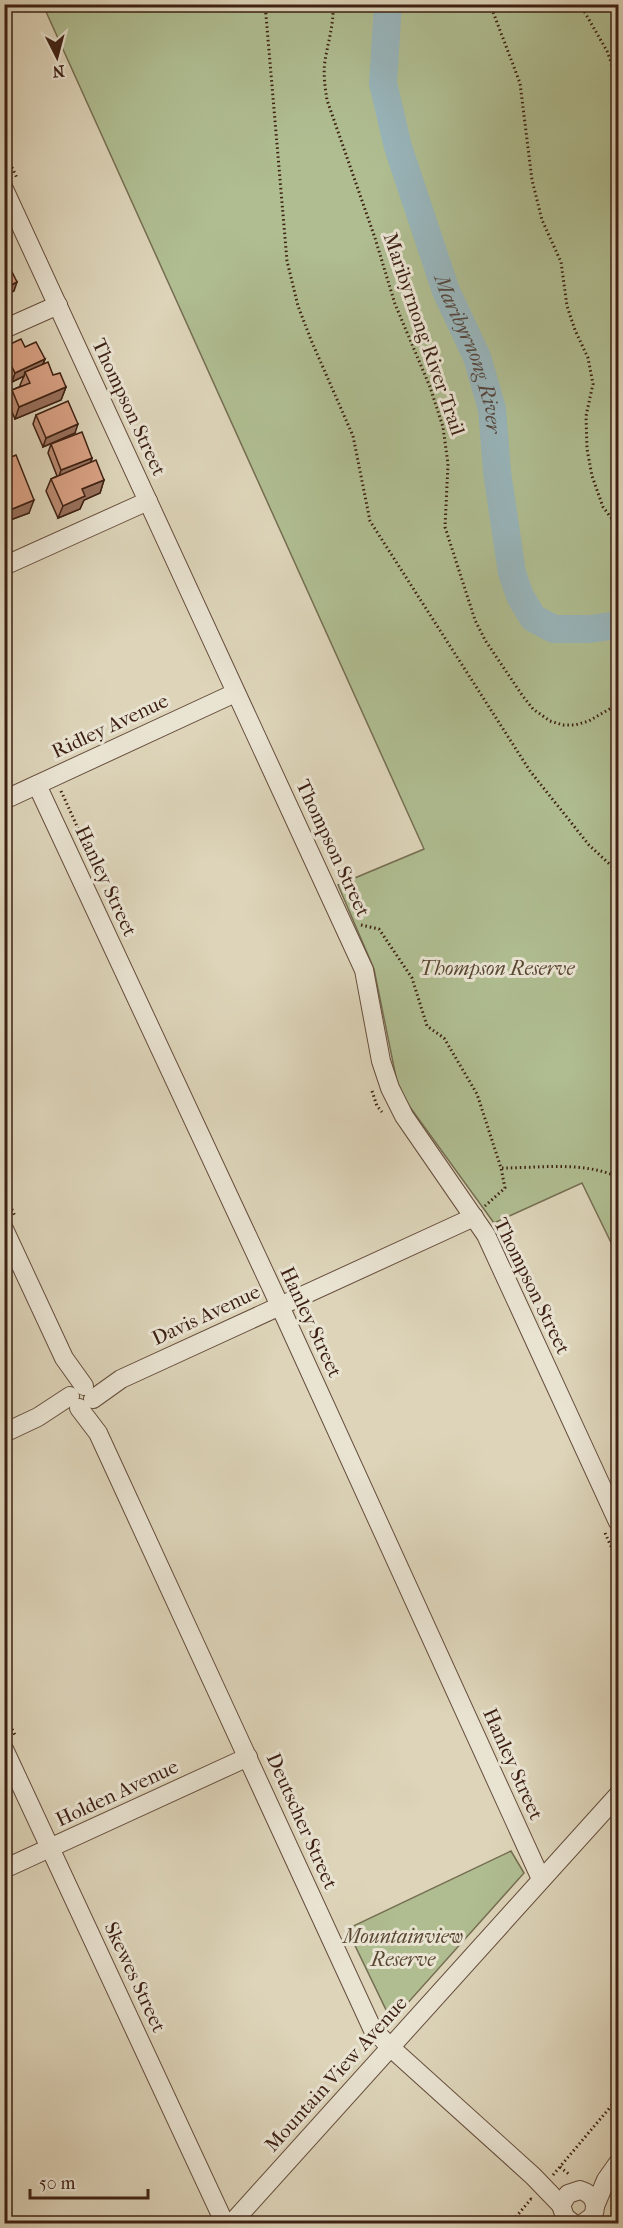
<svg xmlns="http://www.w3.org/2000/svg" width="623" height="2228" font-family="'IM FELL French Canon',serif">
<rect width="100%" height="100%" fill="#ddd4b9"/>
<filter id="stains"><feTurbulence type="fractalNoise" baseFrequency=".00333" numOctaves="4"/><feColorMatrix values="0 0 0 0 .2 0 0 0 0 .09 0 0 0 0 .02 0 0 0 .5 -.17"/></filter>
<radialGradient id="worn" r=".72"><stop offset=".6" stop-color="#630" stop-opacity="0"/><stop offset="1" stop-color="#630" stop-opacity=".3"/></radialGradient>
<!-- green -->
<g fill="#afbd91" stroke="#766e52" stroke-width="1.5">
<path d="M43 5H618V1257L582 1183 494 1223 399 1092 374 969 338 885 424 849Z"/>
<path d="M511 1851 524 1873 397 2015 390 2018 347 1929Z"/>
</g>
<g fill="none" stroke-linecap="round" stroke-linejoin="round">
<!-- river -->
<path stroke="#98b5bb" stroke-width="28" id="s1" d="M388 4 383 83 398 147 446 291 477 357 492 409 497 472 512 573 520 596 533 618 554 629H590L618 625"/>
<!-- minor casing -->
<g stroke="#654d3c" stroke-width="20">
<g id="minor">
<path d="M4 189 364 970 381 1061 390 1088 404 1116 486 1235 618 1522"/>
<path d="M4 329 58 305"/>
<path d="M4 566 148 501"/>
<path d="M37 785 274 1293 541 1879"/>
<path d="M4 800 235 693"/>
<path d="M4 1229 64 1358 84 1386"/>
<path d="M93 1399 121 1379 474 1217"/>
<path d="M79 1408 98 1433 372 2028 389 2046 533 2176 561 2205"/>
<path d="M4 1433 38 1417 70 1396"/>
<path d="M4 1749 225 2224"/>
<path d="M4 1869 248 1757"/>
<path d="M595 2206 606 2180 618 2163"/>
<path d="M231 2224 618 1795"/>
<path d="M574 2224 565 2217 561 2205 568 2194 580 2190C593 2194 598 2203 593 2216L582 2224"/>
</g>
</g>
<!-- path -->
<g stroke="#3d2013" stroke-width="3" stroke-dasharray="1.5 3" stroke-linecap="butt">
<path d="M265 4 287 261 298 306 311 340 353 436 370 521 530 771 589 845 618 872"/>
<path d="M333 4C334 24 328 42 325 61 323 74 325 87 327 100L375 238 395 304 430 387 443 427 448 464 445 527 475 620 485 640 522 695 533 709 550 721 563 725H575L589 721 618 704"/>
<path d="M490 4 520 83 532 180 542 220 561 262 567 306 575 330 588 358 593 384 586 416 587 449 592 476 603 507 618 527"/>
<path d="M580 4 607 51 618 81"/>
<path d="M4 151 17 178"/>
<path d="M61 791 97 870"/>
<path d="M361 925 379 929 412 978 427 1026 444 1038 477 1094 501 1168 505 1188 485 1206"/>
<path d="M372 1091 377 1106 382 1112"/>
<path d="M502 1168C539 1168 583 1161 618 1177"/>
<path d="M4 1193 15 1216"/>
<path d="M605 1533 618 1562"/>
<path d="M4 1713 15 1735"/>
<path d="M560 2167 570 2175"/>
<path d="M553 2175 618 2098"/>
<path d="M613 2210 618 2215"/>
<path d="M510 2224 531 2199 532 2200"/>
</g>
<!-- minor -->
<use href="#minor" stroke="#e9e3d2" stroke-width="18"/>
</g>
<!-- wall -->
<g fill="#bb8b72" stroke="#3d2013" stroke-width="1.5">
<path d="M4 347H25L45 359 43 365 66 387 61 400 15 419 8 403 12 390 21 386 20 385 24 376 12 382 4 368Z"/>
<path d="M36 415 75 433 43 447 33 424Z"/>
<path d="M51 444 92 458 91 462 104 480 100 493 84 500 80 509 58 518 46 491 51 479 57 476 48 453Z"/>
<path d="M4 460 29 513 5 522 4 521Z"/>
</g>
<!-- shaded-wall -->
<g fill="#99715d" stroke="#3d2013" stroke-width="1.5">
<path d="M17 282 14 291 4 296V289Z"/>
<path d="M8 359 5 368H4V360Z"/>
<path d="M45 359 41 368 25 372 24 376 12 382 15 373Z"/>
<path d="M66 387 61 400 15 419 19 407Z"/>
<path d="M78 424 75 433 43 447 46 438Z"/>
<path d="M92 458 89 467 58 479 61 470Z"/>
<path d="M104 480 100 493 84 500 80 509 58 518 63 506 82 489Z"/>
<path d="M34 500 29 513 5 522 10 510Z"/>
</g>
<!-- building -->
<g fill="#daa285" stroke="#3d2013" stroke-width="1.5">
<path d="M8 264 17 282 4 289V266Z"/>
<path d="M21 339 25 347 36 342 45 359 15 373 8 359 4 360V347Z"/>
<path d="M48 362 53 375 60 373 66 387 19 407 12 390 30 383 25 372Z"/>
<path d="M68 401 78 424 46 438 36 415Z"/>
<path d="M82 432 92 458 61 470 51 444Z"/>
<path d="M16 455 34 500 10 510 4 496V460Z"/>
<path d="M96 460 104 480 82 489 85 496 63 506 51 479Z"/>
</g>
<g text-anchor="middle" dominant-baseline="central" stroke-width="6" stroke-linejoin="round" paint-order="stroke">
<!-- street labels -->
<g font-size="20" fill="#3d2013" stroke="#e9e3d2">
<text transform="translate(424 334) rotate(71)">Maribyrnong River Trail</text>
<text transform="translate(129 407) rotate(65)">Thompson Street</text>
<text transform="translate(110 726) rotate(-25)">Ridley Avenue</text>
<text transform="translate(333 848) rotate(65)">Thompson Street</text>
<text transform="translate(106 881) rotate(65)">Hanley Street</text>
<text transform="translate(532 1286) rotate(64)">Thompson Street</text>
<text transform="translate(206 1315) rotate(-25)">Davis Avenue</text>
<text transform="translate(311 1322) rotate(65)">Hanley Street</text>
<text transform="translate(513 1764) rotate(66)">Hanley Street</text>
<text transform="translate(117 1793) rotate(-25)">Holden Avenue</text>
<text transform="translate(302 1821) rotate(66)">Deutscher Street</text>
<text transform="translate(135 1977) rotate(65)">Skewes Street</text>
<text transform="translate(336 2074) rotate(-48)">Mountain View Avenue</text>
</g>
<!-- park labels -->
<g font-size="20" font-style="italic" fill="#5a4732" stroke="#e9e3d2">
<text x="497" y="968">Thompson Reserve</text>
<text x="403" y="1936">Mountainview<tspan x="403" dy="23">Reserve</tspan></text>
</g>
<!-- water labels -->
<g font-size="21" font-style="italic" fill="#54453d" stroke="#e9e3d2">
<text stroke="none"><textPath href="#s1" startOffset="364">Maribyrnong River</textPath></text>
</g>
</g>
<!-- margin -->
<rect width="623" height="2228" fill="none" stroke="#ddd4b9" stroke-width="24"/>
<rect x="6" y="6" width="611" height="2216" fill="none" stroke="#3d2013" stroke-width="3"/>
<rect x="12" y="12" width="599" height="2204" fill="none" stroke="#3d2013" stroke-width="1.5"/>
<!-- north arrow -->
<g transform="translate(57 57) rotate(174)" stroke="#e9e3d2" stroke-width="4.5" paint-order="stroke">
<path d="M0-4.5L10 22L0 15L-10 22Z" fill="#3d2013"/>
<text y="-9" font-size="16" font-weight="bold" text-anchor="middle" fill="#3d2013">N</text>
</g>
<!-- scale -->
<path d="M30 2189v9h118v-9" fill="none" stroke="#3d2013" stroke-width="3"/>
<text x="39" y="2189" font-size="18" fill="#3d2013" stroke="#e9e3d2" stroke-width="4.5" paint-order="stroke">50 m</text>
<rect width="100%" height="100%" filter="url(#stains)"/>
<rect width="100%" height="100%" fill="url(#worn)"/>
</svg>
